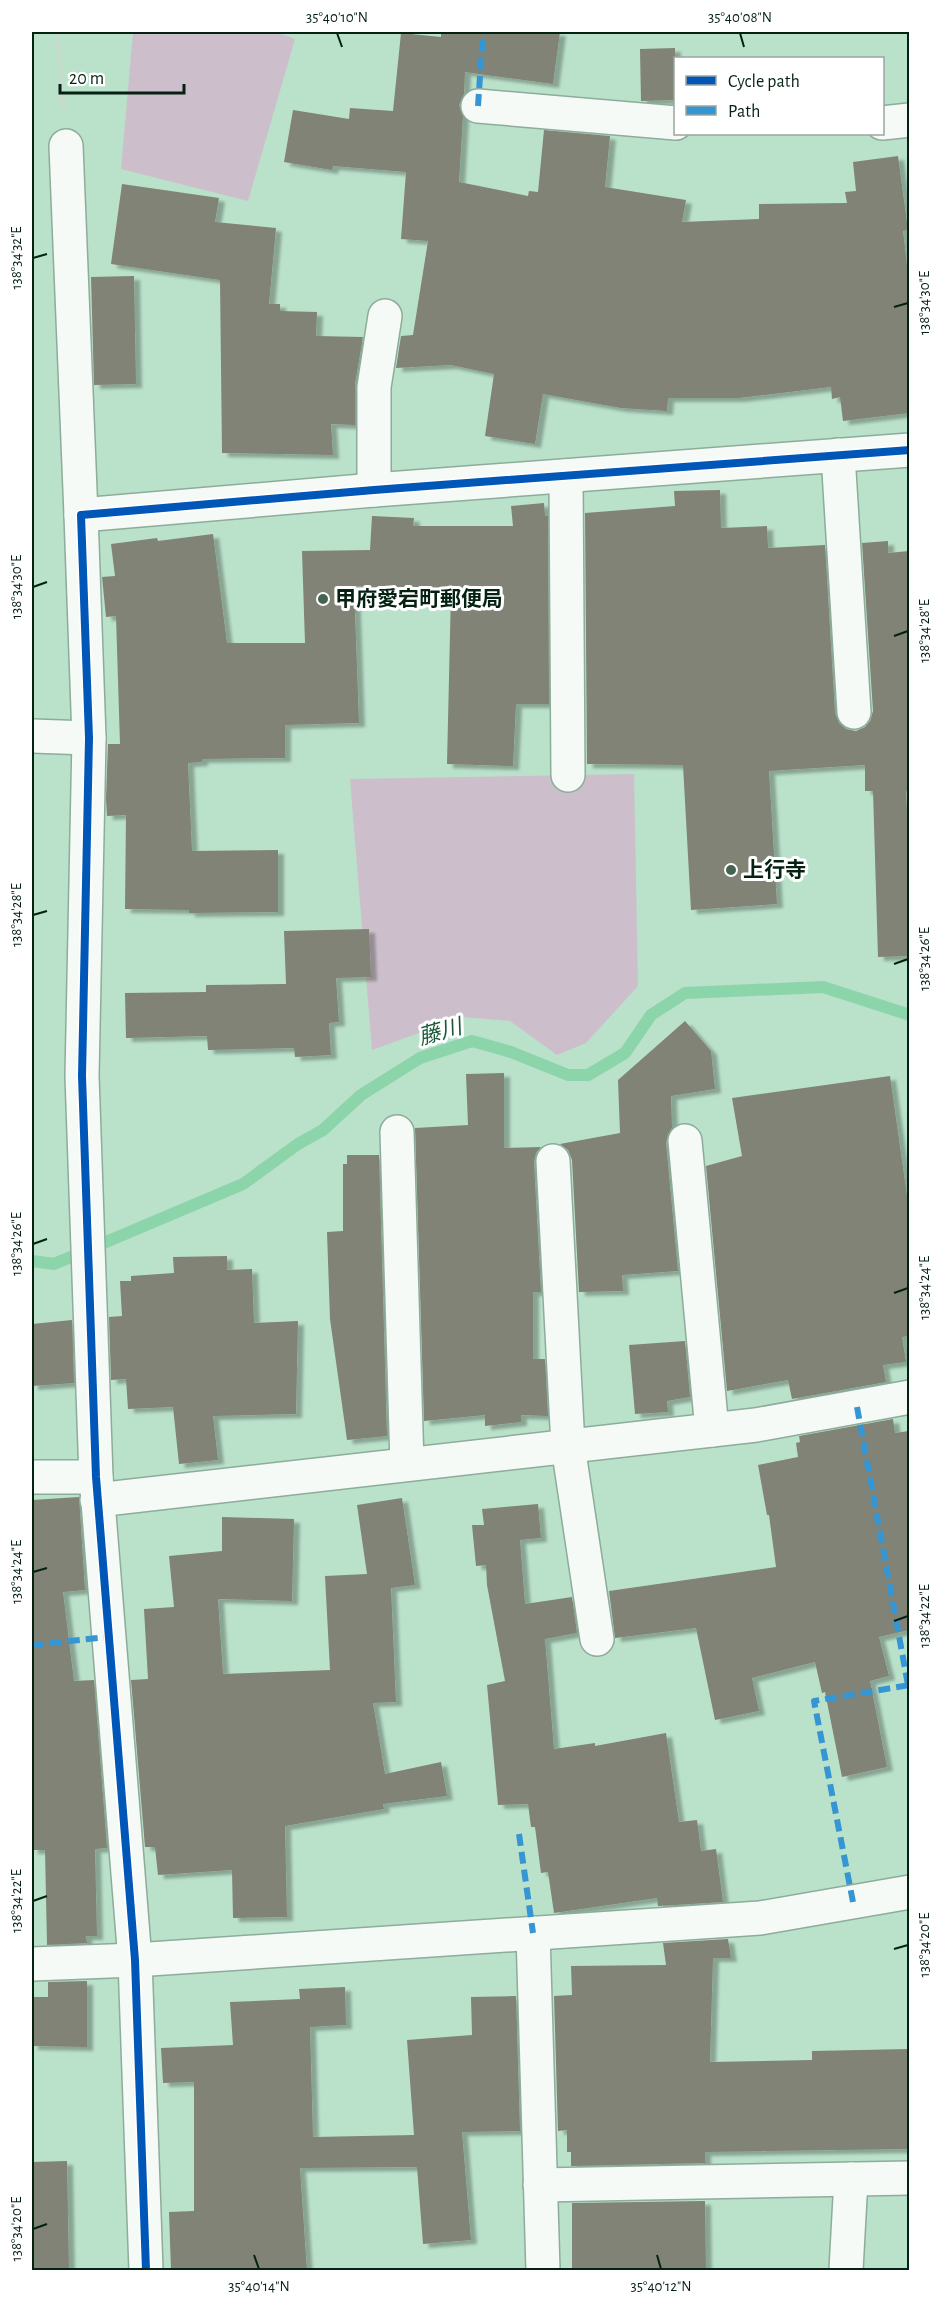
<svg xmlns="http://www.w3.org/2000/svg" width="941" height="2302" font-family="'Alegreya Sans','Noto Sans JP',sans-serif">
<defs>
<filter id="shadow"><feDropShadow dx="6" dy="4" stdDeviation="1.5" flood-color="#0004"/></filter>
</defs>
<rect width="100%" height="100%" fill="#bae1ca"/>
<!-- green -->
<g fill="#ccbfcb">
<path d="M133 32H276L295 39 248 201 121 169Z"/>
<path d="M634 774 638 986 586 1043 557 1055 510 1021 463 1017 372 1050 350 779Z"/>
</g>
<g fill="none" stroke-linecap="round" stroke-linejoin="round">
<!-- stream -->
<path stroke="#8cd4aa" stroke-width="12" d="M32 1261 54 1264 243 1184 298 1144 323 1130 361 1095 420 1058 472 1041 511 1052 568 1075H588L625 1053 651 1015 685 993 823 987 910 1015"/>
</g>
<!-- building -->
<g fill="#808374" filter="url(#shadow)">
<path d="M441 32H560L553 84 465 72 464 94 459 105 463 116 459 182 528 196 529 191 538 192 544 130 610 136 605 187 686 200 682 222 759 219V204L847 203 845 192 856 191 853 162 898 156 908 230 903 231 909 282V413L843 421 840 397 832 399 831 387 739 398H668L667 411 621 408 543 394 535 444 485 436 494 374 451 365 396 368 401 336 413 335 428 241 401 239 406 172 333 166 332 170 284 162 293 110 349 119 350 108 393 111 401 33 441 37Z"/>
<path d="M675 48V100L641 101 640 49Z"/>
<path d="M122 184 219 198 215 222 276 228 269 304H280V311L317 312 316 336 363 337 355 384V425L331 424 333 455 222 453 220 280 111 264Z"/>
<path d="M134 276 136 384 94 385 91 277Z"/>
<path d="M720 490 721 528 767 526 768 548 825 545 835 713 839 723 846 729 856 731 865 727 870 721 873 711 862 543 888 541V553L909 551V791H906L909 855V956L878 957 873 791H865V765L769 771 777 904 691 910 683 765 587 764 585 513 675 506 674 491Z"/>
<path d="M544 503 545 516H548L549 704H516L513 766 447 764 451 591 354 586 359 723 285 725V758L202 759V762L188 763 192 851 278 850V912L189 913V910L125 909 126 815 107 816 106 799 108 744H120L116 616 106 617 102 577 115 576 111 544 157 538 158 541 213 534 227 643H305L302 551 370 550 372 516 414 518 413 526H513L511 506Z"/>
<path d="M369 929 371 977 336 978 339 1022 329 1023 331 1055 295 1057 294 1048 208 1050 207 1036 126 1038 125 993 206 992V985L286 984 284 931Z"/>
<path d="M685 1021 711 1051 715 1089 671 1096 672 1128 668 1134 666 1143 678 1271 622 1275 623 1291 579 1292 572 1160 568 1150 560 1144 620 1133 618 1080Z"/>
<path d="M504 1073V1148L541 1147 536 1153 534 1162 541 1292H533V1359H545L548 1416 521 1415V1422L485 1426V1415L424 1421 415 1128 468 1125 466 1074Z"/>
<path d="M890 1076 909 1210V1336L902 1337 906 1362 883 1365 886 1382 792 1399 788 1380 727 1391 706 1166 742 1156 732 1098Z"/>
<path d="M347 1155H379L387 1436 347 1440 330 1319 327 1232 343 1231V1164H347Z"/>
<path d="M227 1256V1270L252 1269 254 1323 298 1321 296 1414 213 1416 218 1460 179 1464 173 1407 128 1409 126 1379 111 1380 109 1317 122 1316 120 1281H131V1276L174 1273 173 1257Z"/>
<path d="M72 1320 74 1383 32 1386V1324Z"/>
<path d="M685 1341 690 1397 667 1401 668 1412 635 1414 629 1345Z"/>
<path d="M893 1419 895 1433 909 1431V1630L879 1637 889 1676 870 1681 887 1767 842 1777 825 1692 822 1693 815 1662 752 1678 759 1711 715 1720 696 1628 615 1638 609 1591 776 1567 769 1515H767L758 1465 798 1457 796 1443 800 1442 799 1436Z"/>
<path d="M79 1497 85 1590 63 1592 74 1681 94 1680 107 1848 95 1849 97 1936H86L87 1943 47 1945 45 1850H32V1500Z"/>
<path d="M402 1498 415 1585 391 1588 396 1702 373 1703 385 1774 441 1762 447 1796 383 1804 384 1809 285 1826 287 1917 233 1918 232 1870 158 1875 155 1847H145L131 1680 148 1679 144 1609 174 1607 169 1556 222 1551V1517L294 1519 292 1601 218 1599 223 1674 330 1670 325 1576 367 1574 357 1505Z"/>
<path d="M538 1504 541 1538 520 1540 525 1604 572 1597 577 1633 545 1639 554 1749 595 1743V1746L666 1733 679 1822 697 1820 701 1851 716 1849 723 1902 658 1906 657 1898 554 1913 548 1872 541 1873 535 1827H531L528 1804 498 1805 487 1685 505 1681 487 1585 486 1565 476 1566 472 1525H484L482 1509Z"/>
<path d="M728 1939 731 1958H713L710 2062 812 2060V2051L909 2049V2149L705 2152V2163L571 2166V2152H567V2130L558 2131 554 1996 572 1995 571 1966 666 1965 663 1943Z"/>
<path d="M87 1981V2047L32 2046V1997H48V1982Z"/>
<path d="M345 1987 346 2025 310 2027 313 2137 414 2135 407 2040 472 2035 471 1997 516 1996 520 2131 462 2132 471 2240 423 2244 417 2167 300 2168 307 2271H171L169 2212 194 2211V2082L163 2083 161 2048 233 2045 230 2002 300 1999 299 1989Z"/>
<path d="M67 2161 69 2271H32V2162Z"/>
<path d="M705 2201 706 2271H572V2203Z"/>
</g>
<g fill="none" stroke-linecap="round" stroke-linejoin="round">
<!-- minor casing -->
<g stroke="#8dac9a" stroke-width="36">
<g id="minor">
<path d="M478 106 676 123"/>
<path d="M882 123 910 120"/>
<path d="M66 146 81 515"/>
<path d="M838 455 854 712"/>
<path d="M566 476 568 775"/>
<path d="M374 490V387L385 316"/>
<path d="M32 736 89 738"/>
<path d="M397 1132 407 1464"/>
<path d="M685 1141 712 1430"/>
<path d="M553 1161 568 1446 597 1639"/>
<path d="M32 1477H96"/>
<path d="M97 1500 756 1425 910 1397"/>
<path d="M533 1933 543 2270"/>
<path d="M32 1964 135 1960 760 1918 910 1892"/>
<path d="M540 2185 910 2178"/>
<path d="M146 2270 135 1960 96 1477 82 1076 89 738 81 515 374 490 910 450"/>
<path d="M846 2270 851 2179"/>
</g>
</g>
<!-- path -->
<path stroke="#cbd8d0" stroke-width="4" stroke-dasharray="6 3" stroke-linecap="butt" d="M58 32 63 110"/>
<!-- minor -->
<use href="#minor" stroke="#f5faf7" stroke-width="33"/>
<!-- quiet -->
<g stroke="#3695d3" stroke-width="6" stroke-dasharray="12 6" stroke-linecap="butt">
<path d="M478 106 483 32"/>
<path d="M857 1407 908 1685"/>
<path d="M32 1645 108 1637"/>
<path d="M519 1834 533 1933"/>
<path d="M853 1902 814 1701 910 1685"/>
</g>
<!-- cycleway casing -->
<g stroke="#fff" stroke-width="11">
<path id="cycleway" d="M146 2270 135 1960 96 1477 82 1076 89 738 81 515 374 490 910 450"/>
</g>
<!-- cycleway -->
<use href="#cycleway" stroke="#0057b8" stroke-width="8"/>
</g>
<!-- ticks -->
<path fill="none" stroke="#052112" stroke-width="2" d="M337 33 342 47M740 33 744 47M33 258 47 254M894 307 908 303M33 587 47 582M894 636 908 631M33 915 47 911M894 964 908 959M33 1244 47 1239M894 1293 908 1288M33 1572 47 1568M894 1621 908 1616M33 1901 47 1896M894 1949 908 1945M33 2229 47 2224M254 2255 259 2269M657 2255 661 2269"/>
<!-- markers -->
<g fill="#446452" stroke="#fff" stroke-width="2">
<circle cx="323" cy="599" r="6"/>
<circle cx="731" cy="870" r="6"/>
</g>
<g text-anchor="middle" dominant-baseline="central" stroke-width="6" stroke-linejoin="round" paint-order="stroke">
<!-- poi labels -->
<g font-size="21" font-weight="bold" fill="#052112" stroke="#fff" text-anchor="start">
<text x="335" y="599">甲府愛宕町郵便局</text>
<text x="743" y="870">上行寺</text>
</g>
<!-- water labels -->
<g font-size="22" font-style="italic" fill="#185938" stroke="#fff">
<text transform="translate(440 1032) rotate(-16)">藤川</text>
</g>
</g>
<!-- border -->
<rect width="941" height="2302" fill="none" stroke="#ffffff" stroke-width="66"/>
<!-- legend -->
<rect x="674" y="57" width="210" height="78" fill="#ffffff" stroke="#9ba6a0" stroke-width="1.5"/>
<rect x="686" y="76" width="30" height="9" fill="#0057b8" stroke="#9ba6a0" stroke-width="1.5"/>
<text x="728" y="87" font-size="18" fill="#052112">Cycle path</text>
<rect x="686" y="106" width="30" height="9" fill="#3695d3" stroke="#9ba6a0" stroke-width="1.5"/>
<text x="728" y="117" font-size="18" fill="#052112">Path</text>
<!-- scale -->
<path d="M60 84v9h124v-9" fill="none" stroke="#052112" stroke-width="3"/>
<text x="69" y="84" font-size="18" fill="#052112" stroke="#ffffff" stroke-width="4.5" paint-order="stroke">20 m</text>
<rect x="33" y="33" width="875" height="2236" fill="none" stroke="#052112" stroke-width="2"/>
<g font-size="15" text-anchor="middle" fill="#052112">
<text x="337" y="22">35°40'10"N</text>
<text x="740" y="22">35°40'08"N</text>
<text transform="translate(16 258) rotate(-90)" y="5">138°34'32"E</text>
<text transform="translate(924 303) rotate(-90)" y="5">138°34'30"E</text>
<text transform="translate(16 587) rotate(-90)" y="5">138°34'30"E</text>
<text transform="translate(924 631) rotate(-90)" y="5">138°34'28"E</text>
<text transform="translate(16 915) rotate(-90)" y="5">138°34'28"E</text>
<text transform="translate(924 959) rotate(-90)" y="5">138°34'26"E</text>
<text transform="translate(16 1244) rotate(-90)" y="5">138°34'26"E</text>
<text transform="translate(924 1288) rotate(-90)" y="5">138°34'24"E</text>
<text transform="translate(16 1572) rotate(-90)" y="5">138°34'24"E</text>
<text transform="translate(924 1616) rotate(-90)" y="5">138°34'22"E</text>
<text transform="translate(16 1901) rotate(-90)" y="5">138°34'22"E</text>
<text transform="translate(924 1945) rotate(-90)" y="5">138°34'20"E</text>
<text transform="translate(16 2229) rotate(-90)" y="5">138°34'20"E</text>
<text x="259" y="2291">35°40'14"N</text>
<text x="661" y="2291">35°40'12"N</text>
</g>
</svg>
